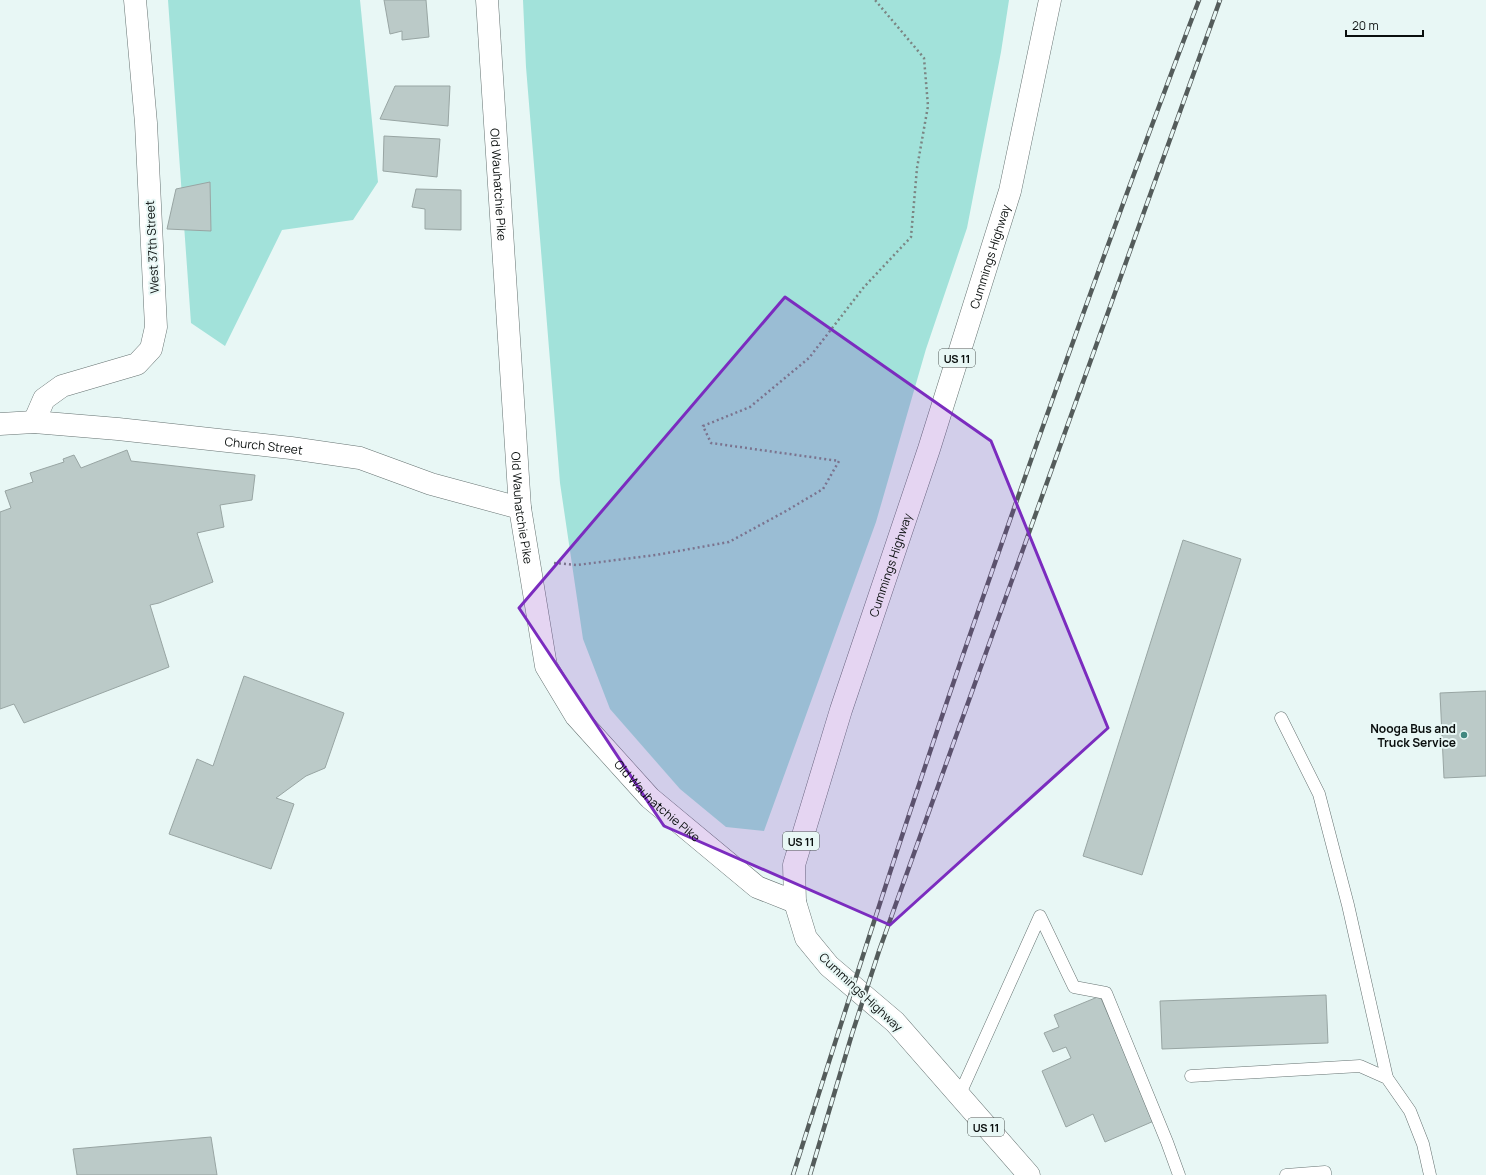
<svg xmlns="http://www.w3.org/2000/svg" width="1486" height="1175" font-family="Manrope,sans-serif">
<rect width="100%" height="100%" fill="#e8f7f5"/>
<!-- green -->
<g fill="#a2e2da">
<path d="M168 0H360L378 182 353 220 282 230 225 346 191 323Z"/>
<path d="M523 0H1009L1001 52 967 228 926 349 876 522 764 831 726 827 680 789 610 709 583 639 560 483 526 67Z"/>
</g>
<!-- building -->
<g fill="#bbcac8" stroke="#98a5a3">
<path d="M384 0H426L429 37 402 40V31L390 34Z"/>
<path d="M395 86H450L448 126 380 119Z"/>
<path d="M384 136 440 139 437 177 383 171Z"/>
<path d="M210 182 211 231 167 229 176 189Z"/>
<path d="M416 189 461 190V230L425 229V209L412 207Z"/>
<path d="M127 450 131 461 255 475 252 500 220 505 224 527 197 533 213 582 159 603 150 605 169 667 24 723 14 704 0 709V512L11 508 5 491 33 482 30 473 64 462 63 459 74 455 81 468Z"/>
<path d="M1183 540 1241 559 1142 875 1083 856Z"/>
<path d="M244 676 344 713 325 768 306 776 276 798 294 804 271 869 169 834 197 759 213 766Z"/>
<path d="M1486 691V776L1444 778 1440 693Z"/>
<path d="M1326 995 1328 1043 1162 1049 1160 1001Z"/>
<path d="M1100 996 1154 1121 1105 1142 1093 1114 1066 1127 1042 1071 1071 1058 1066 1047 1053 1052 1044 1033 1059 1027 1054 1015Z"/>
<path d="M211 1137 217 1175H77L73 1149Z"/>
</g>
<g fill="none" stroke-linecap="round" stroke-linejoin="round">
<!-- lane casing -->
<g stroke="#667372" stroke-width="13">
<g id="lane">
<path d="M1281 718 1319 794 1348 905 1387 1078"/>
<path d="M1191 1076 1360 1066 1387 1078 1410 1111 1423 1144 1430 1175"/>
<path d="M959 1096 1040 916 1074 987 1106 993 1167 1142 1179 1175"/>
<path d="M1286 1175 1325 1172V1175"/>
</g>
</g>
<!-- street casing -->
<g stroke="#667372" stroke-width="23">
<g id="street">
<path id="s1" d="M487 0 520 508 546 666 576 716 650 798 757 887 795 902"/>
<path d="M34 422 44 399 62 386 137 364 151 349 156 327 146 123 135 0"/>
<path id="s2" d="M0 424 34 422 118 429 291 448 360 458 431 484 520 508"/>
</g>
</g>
<!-- primary casing -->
<g stroke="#667372" stroke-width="23">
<g id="primary">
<path id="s3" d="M1029 1175 895 1022 829 966 806 938 795 902 794 865 841 710 929 449 1010 191 1050 0"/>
</g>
</g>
<!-- path -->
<path stroke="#7b8583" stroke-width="2.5" stroke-dasharray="2 3" stroke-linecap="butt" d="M554 563 577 565 656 555 729 542 786 511 823 489 839 461 711 443 703 426 750 407 809 358 864 287 911 237 917 168 928 106 924 58 875 0"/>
<!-- lane -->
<use href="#lane" stroke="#fff" stroke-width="12"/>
<!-- street -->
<use href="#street" stroke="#fff" stroke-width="22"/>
<!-- primary -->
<use href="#primary" stroke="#fff" stroke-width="22"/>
<!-- rail casing -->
<g stroke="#545c5b" stroke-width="4.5">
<g id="rail">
<path d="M793 1175C851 992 909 810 972 629 1045 418 1120 208 1199 0"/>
<path d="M810 1175 852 1034 879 951 1220 0"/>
</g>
</g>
<!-- rail -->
<use href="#rail" stroke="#e8f7f5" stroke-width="3" stroke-dasharray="9" stroke-linecap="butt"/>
</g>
<!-- marked area -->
<path fill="#7b2cbf" fill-opacity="0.2" stroke="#7b2cbf" stroke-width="3" stroke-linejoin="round" d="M785 297 991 441 1108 728 890 925 664 826 519 608Z"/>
<!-- markers -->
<circle fill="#418880" stroke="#e8f7f5" stroke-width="1.5" cx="1464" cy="735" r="4"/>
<g text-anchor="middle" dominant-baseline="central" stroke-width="4" stroke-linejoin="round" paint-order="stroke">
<!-- shield labels -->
<g fill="#e8f7f5" stroke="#4d5553" stroke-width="1">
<rect x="939" y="349" width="36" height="18" rx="3"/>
<rect x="783" y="832" width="36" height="18" rx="3"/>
<rect x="968" y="1118" width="36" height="18" rx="3"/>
</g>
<g font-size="11" font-weight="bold" fill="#0a0f0e">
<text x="957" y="358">US 11</text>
<text x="801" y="841">US 11</text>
<text x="986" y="1127">US 11</text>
</g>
<!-- street labels -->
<g font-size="12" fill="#0a0f0e" stroke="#e8f7f5">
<text stroke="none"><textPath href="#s1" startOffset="185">Old Wauhatchie Pike</textPath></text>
<text transform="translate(152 247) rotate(-93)">West 37th Street</text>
<text stroke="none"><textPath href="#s3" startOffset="1040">Cummings Highway</textPath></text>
<text stroke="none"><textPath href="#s2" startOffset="265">Church Street</textPath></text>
<text stroke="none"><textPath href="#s1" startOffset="509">Old Wauhatchie Pike</textPath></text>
<text stroke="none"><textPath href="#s3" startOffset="716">Cummings Highway</textPath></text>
<text stroke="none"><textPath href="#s1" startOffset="845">Old Wauhatchie Pike</textPath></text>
<text transform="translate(861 992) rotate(43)">Cummings Highway</text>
</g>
<!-- poi labels -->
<g font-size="12" font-weight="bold" fill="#0a0f0e" stroke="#e8f7f5" text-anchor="end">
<text x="1456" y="728">Nooga Bus and<tspan x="1456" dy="14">Truck Service</tspan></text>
</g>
</g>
<!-- scale -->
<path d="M1346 30v6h77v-6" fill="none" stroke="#0a0f0e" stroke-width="2"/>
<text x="1352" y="30" font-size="12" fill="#0a0f0e" stroke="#e8f7f5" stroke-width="3" paint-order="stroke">20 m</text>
</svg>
